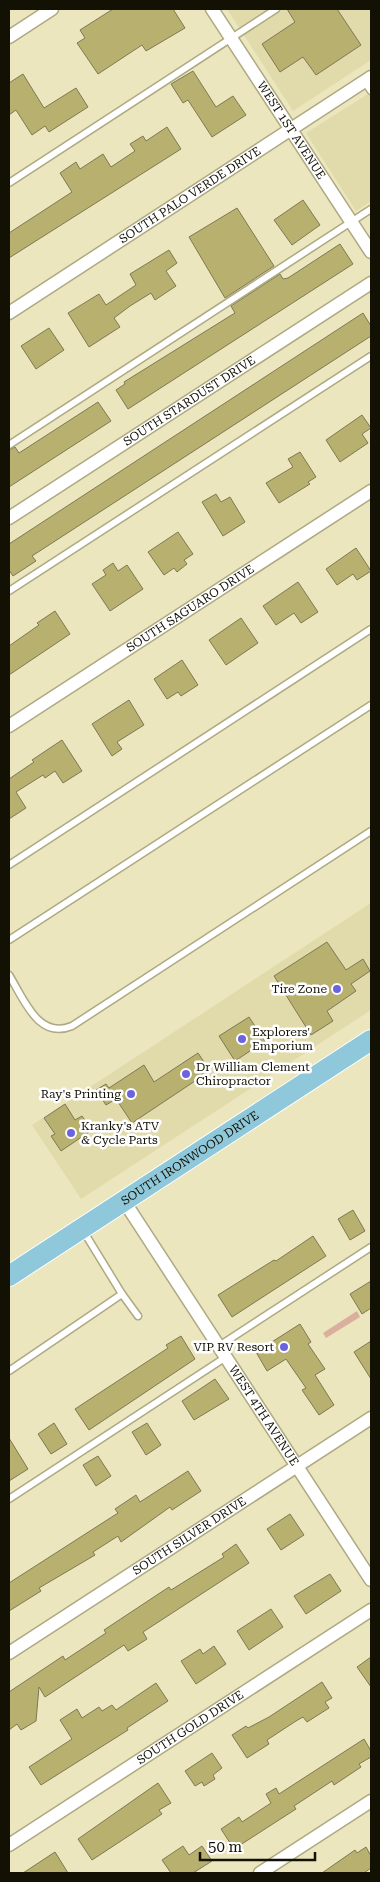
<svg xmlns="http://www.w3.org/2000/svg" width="380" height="1882" font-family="'Roboto Serif',serif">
<rect width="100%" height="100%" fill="#ebe6bd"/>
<!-- built -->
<g fill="#e1dbab">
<path d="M227 9H371V60L293 111Z"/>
<path d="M371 92V201L356 211 306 133Z"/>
<path d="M371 903V1010L81 1199 32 1125Z"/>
</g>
<!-- green -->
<path fill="#daaf9e" d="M357 1311 360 1317 326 1338 323 1333Z"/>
<!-- building -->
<g fill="#b8b06f" stroke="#7e7954">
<path d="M113 9H173L185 28 146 51 142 45 98 74 77 43 85 38 80 30Z"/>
<path d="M287 9H337L361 45 316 75 303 57 280 72 262 44 295 22Z"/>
<path d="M193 71 216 107 233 96 246 115 212 137 188 100 183 103 171 84Z"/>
<path d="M23 74 44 108 76 88 88 107 49 132 45 126 32 135 16 110 9 115V83Z"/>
<path d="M167 127 181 149 9 258V233L72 192 60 173 76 162 80 169 103 154 111 167 135 151 130 144 143 136 146 141Z"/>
<path d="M303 200 320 225 292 245 274 220Z"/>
<path d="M237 208 274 266 225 298 189 237Z"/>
<path d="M340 244 353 264 128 409 116 390 125 384 124 382 230 316 235 313 231 306 280 274 283 279 288 278Z"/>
<path d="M169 250 177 263 166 271 176 286 155 300 151 293 130 306 114 318 120 327 89 347 68 313 99 294 106 305 136 285 130 274Z"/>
<path d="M363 313 371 326V336L32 556 36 561 13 576 9 570V544Z"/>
<path d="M49 328 64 350 36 369 21 346Z"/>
<path d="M98 402 111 421 9 487V450L15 447 19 453Z"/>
<path d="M362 415 371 428 362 434 368 443 340 462 326 440Z"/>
<path d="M300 452 316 477 308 482 310 484 279 503 266 483 293 467 288 459Z"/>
<path d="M216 494 221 502 230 497 245 522 223 536 202 502Z"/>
<path d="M178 532 193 554 184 560 187 564 177 572 174 568 164 575 148 552Z"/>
<path d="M356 548 371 571 357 580 353 574 337 585 326 569Z"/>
<path d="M113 563 118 571 127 565 143 589 110 611 92 584 106 575 103 570Z"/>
<path d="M298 582 318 612 301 623 294 613 276 625 263 606Z"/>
<path d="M55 611 70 634 9 675V646L39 625 37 623Z"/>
<path d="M241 618 258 643 226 665 209 640Z"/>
<path d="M182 660 198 685 181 696 178 692 167 699 154 679Z"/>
<path d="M129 700 144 725 117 742 122 749 112 756 92 724Z"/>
<path d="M62 740 82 771 63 783 55 771 45 778 43 775 16 792 26 808 9 819V779L34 762 32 760Z"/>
<path d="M327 942 346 970 363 959 370 971 351 984 356 991 327 1011 333 1021 311 1035 274 976Z"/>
<path d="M249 1017 265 1041 235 1061 219 1036Z"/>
<path d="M198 1053 210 1071 132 1123 116 1099 106 1105 96 1090 106 1084 109 1088 144 1065 154 1082Z"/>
<path d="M65 1104 75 1120 82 1116 92 1130 61 1151 51 1136 55 1134 44 1118Z"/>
<path d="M353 1210 365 1231 350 1240 338 1219Z"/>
<path d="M313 1236 326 1256 232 1317 218 1295 274 1260 276 1261Z"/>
<path d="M371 1281V1308L362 1314 350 1294Z"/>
<path d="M300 1324 311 1342 308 1344 325 1369 315 1375 334 1405 319 1415 302 1390 306 1388 286 1359 267 1371 256 1352Z"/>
<path d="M181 1336 195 1359 89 1430 75 1409 168 1348 166 1345Z"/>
<path d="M371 1341V1379L354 1352Z"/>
<path d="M215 1379 229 1399 194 1420 182 1401Z"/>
<path d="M54 1423 67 1444 51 1454 38 1434Z"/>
<path d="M147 1423 161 1445 146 1455 132 1432Z"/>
<path d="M9 1438 28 1469 9 1481Z"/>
<path d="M98 1456 111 1476 96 1486 83 1465Z"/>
<path d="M188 1471 201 1491 172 1510 170 1507 121 1542 118 1536 93 1552 95 1555 39 1588 41 1591 9 1611V1583L118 1513 115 1509 136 1495 140 1502Z"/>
<path d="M290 1514 304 1535 281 1550 267 1529Z"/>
<path d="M236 1544 249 1563 143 1632 147 1639 128 1651 124 1645 45 1697 39 1687 36 1721 21 1730 17 1724 9 1730V1692L63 1656 65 1660 106 1633 104 1630 169 1587 171 1590 224 1557 222 1554Z"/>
<path d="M330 1574 341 1591 306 1614 294 1596Z"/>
<path d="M271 1609 283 1627 249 1650 237 1631Z"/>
<path d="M214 1646 226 1664 196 1684 181 1661 200 1649 203 1654Z"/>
<path d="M371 1657V1687L357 1667Z"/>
<path d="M322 1682 332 1698 325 1702 329 1708 307 1722 303 1717 296 1721 267 1740 269 1744 247 1758 232 1735 246 1726 248 1728 269 1717Z"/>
<path d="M156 1683 168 1701 127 1728 128 1730 41 1785 29 1767 72 1739 60 1720 77 1709 82 1718 99 1707 102 1711 112 1705 116 1710Z"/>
<path d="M364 1739 371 1751V1757L359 1764 361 1767 334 1785 332 1781 294 1806 296 1809 234 1849 221 1829 239 1817 242 1822 271 1803 266 1794 276 1788 279 1794Z"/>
<path d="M212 1753 222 1768 213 1775 215 1779 204 1786 202 1782 195 1786 185 1771Z"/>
<path d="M158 1783 171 1803 159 1810 162 1814 92 1860 78 1839Z"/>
<path d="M183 1846 189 1855 202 1846 212 1861 193 1873H171L162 1860Z"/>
<path d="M366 1847 371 1856V1868L364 1873H322L355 1850 357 1853Z"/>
<path d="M55 1852 68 1873H23Z"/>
</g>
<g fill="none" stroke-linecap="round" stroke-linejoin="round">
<!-- service casing -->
<g stroke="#aea982" stroke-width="9">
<g id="service">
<path d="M364 81 371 91"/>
<path d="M9 183 276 9"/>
<path d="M9 445 371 209"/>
<path d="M9 591 371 356"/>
<path d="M9 865 371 629"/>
<path d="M9 940 371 705"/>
<path d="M9 975C24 999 38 1040 72 1026L371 831"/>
<path d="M84 1232 122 1294 138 1316"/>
<path d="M219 1346 371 1247"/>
<path d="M9 1371 122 1294"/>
<path d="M9 1499 226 1357"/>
</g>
</g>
<!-- minor casing -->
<g stroke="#aea982" stroke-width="15">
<g id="minor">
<path id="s1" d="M212 9 371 252"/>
<path d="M9 37 52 9"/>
<path id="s2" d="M9 313 371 77"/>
<path id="s3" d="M9 518 371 283"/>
<path id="s4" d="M9 726 371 491"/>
<path id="s5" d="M124 1201 371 1580"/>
<path id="s6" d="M9 1653 371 1418"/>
<path id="s7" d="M9 1845 371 1610"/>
<path d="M260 1873 371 1801"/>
</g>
</g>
<!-- primary casing -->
<g stroke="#fff" stroke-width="22">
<g id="primary">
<path id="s8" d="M9 1276 371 1040"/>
</g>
</g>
<!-- service -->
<use href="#service" stroke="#fff" stroke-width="6"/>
<!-- minor -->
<use href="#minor" stroke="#fff" stroke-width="12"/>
<!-- primary -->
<use href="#primary" stroke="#8ec8da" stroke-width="20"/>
</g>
<!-- markers -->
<g fill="#6c64de" stroke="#fff" stroke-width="2">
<circle cx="337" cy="989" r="5"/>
<circle cx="242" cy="1039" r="5"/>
<circle cx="186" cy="1074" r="5"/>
<circle cx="131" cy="1094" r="5"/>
<circle cx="71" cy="1133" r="5"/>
<circle cx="284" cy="1347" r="5"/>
</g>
<g text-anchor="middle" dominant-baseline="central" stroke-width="5" stroke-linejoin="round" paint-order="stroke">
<!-- street labels -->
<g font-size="12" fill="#131104" stroke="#fff">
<text stroke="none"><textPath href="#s1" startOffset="145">WEST 1ST AVENUE</textPath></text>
<text stroke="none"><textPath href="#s2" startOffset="216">SOUTH PALO VERDE DRIVE</textPath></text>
<text stroke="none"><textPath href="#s3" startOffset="215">SOUTH STARDUST DRIVE</textPath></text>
<text stroke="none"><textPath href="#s4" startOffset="216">SOUTH SAGUARO DRIVE</textPath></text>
<text stroke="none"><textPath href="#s8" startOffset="216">SOUTH IRONWOOD DRIVE</textPath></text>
<text stroke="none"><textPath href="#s5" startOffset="256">WEST 4TH AVENUE</textPath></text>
<text stroke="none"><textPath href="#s6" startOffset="215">SOUTH SILVER DRIVE</textPath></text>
<text stroke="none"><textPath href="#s7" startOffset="216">SOUTH GOLD DRIVE</textPath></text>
</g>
<!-- poi labels -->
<g font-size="12" fill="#131104" stroke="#fff" text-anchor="end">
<text x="327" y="989">Tire Zone</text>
<text x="252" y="1032" text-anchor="start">Explorers'<tspan x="252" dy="14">Emporium</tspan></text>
<text x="196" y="1067" text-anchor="start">Dr William Clement<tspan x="196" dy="14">Chiropractor</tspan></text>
<text x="121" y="1094">Ray's Printing</text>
<text x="81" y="1126" text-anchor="start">Kranky's ATV<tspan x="81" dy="14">&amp; Cycle Parts</tspan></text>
<text x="274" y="1347">VIP RV Resort</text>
</g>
</g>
<!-- border -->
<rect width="380" height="1882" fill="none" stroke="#131104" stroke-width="20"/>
<!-- scale -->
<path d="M200 1852v8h115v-8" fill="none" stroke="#131104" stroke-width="2.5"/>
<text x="208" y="1852" font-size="15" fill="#131104" stroke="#ffffff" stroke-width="4" paint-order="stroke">50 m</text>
</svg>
